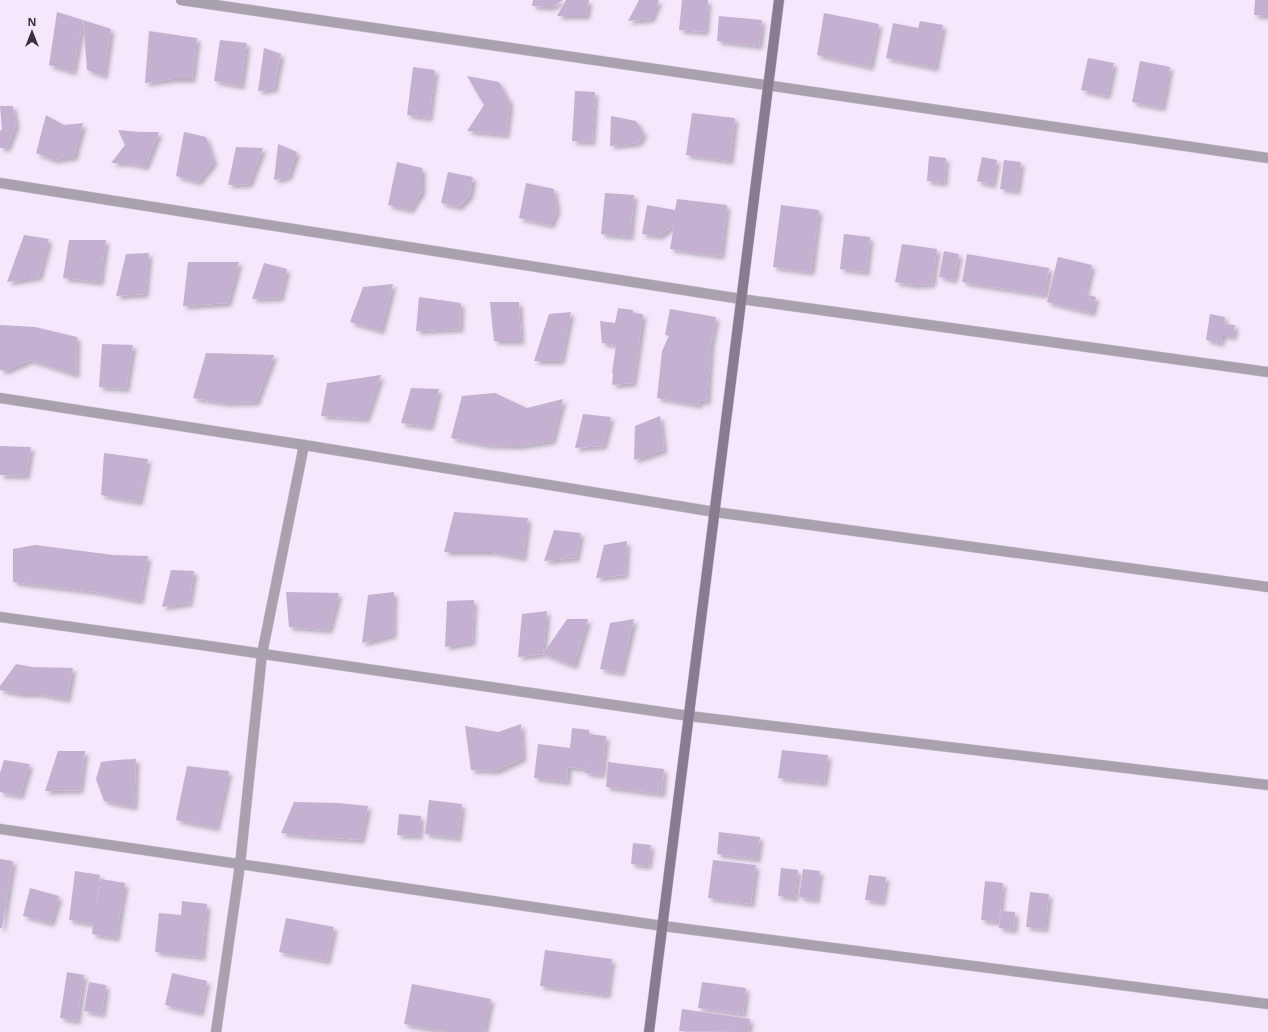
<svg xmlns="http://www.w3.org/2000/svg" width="1268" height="1032" font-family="'Noto Sans',sans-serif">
<defs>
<filter id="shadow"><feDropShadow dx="3.5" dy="3.5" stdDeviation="2" flood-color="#0004"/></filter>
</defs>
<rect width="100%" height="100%" fill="#f5e8fc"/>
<!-- building -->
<g fill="#c4b1d1" filter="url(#shadow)">
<path d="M533 0H563L551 7 532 6Z"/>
<path d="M566 0H589L586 16H557Z"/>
<path d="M639 0H659L651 19 628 21Z"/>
<path d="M682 0H708L705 32 679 30Z"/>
<path d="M1255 0H1268V16L1254 15Z"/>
<path d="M57 12 83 20 111 29 104 76 87 70 83 20 73 72 49 65Z"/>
<path d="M824 13 879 24 870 67 817 55Z"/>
<path d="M719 16 762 20 759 46 717 41Z"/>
<path d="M920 21 943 25 935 68 886 58 893 23 918 28Z"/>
<path d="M149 31 197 38 192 79H172L145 83Z"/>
<path d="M220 40 247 43 241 86 214 81Z"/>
<path d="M264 48 281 54 274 89 258 91Z"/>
<path d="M1088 58 1114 63 1107 96 1081 90Z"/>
<path d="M1140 61 1170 67 1162 108 1132 102Z"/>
<path d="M413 67 435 70 429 118 407 115Z"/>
<path d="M467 76 499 82 510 103 506 135 467 131 484 105Z"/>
<path d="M575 91 595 92 592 142 572 141Z"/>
<path d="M0 106H13L16 125 7 148H0V131L2 129Z"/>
<path d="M692 113 735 118 730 161 686 155Z"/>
<path d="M46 115 64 125 83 123 74 157 54 160 36 153Z"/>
<path d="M611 116 636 121 644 134 638 143 610 146Z"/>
<path d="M118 130 140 132H159L145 167 129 163H111L125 145Z"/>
<path d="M184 132 206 137 214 162 198 182 176 176Z"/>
<path d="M278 144 297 152 288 177 274 180Z"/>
<path d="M236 147 263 148 249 184 228 185Z"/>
<path d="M929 156 946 158 944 183 927 181Z"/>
<path d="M982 157 997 160 992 185 977 181Z"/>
<path d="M1004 160 1021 162 1017 191 1000 189Z"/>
<path d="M397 162 422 168V191L410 210 388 205Z"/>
<path d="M448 172 473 177 470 195 459 207 441 203Z"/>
<path d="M526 183 554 189 557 210 551 225 519 218Z"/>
<path d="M605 193 634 195 630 237 601 234Z"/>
<path d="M677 199 727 205 721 256 670 249 674 225 659 236 642 234 647 205 675 210Z"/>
<path d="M781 205 819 210 811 272 773 267Z"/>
<path d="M844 234 870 237 866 272 840 269Z"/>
<path d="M24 235 49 239 39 277 7 282Z"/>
<path d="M69 240H106L100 282 63 278Z"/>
<path d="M902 244 937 249 932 284 914 285 895 282Z"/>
<path d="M944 251 959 254 954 280 939 277Z"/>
<path d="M149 253 145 294 116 296 126 254Z"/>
<path d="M967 254 1049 268 1045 295 962 282Z"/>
<path d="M1058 257 1092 265 1085 294 1096 297 1092 313 1047 302Z"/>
<path d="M188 262H239L228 303 183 306Z"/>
<path d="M264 263 287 269 280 298 252 299Z"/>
<path d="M393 284 381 331 350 322 363 287Z"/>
<path d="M419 297 461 303 460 329 416 331Z"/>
<path d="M490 302H519L521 341H494Z"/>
<path d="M618 308 633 310V313L643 314 633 383 612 385 613 373H612L616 345 602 343 600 321 615 323Z"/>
<path d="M670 309 716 317 711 344 707 402 700 400 699 405 657 398 662 351 669 336 665 335Z"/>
<path d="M571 312 561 361H534L549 314Z"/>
<path d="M1210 314 1225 317 1224 324 1235 325 1233 337 1222 335 1221 343 1206 340Z"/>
<path d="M0 325 35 327 77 337 76 375 30 360 5 371 0 370Z"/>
<path d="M102 344 133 345 126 389 99 387Z"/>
<path d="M206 353 274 355 256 402 226 403 193 398Z"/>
<path d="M381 375 366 419 321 416 327 383Z"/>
<path d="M411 388 439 389 430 427 401 423Z"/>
<path d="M495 393 527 408 563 399 552 441 518 446 486 445 451 438 462 396Z"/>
<path d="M583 414 611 417 603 446 575 448Z"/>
<path d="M660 416 664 450 634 460 635 426Z"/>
<path d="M0 446 31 447 26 476 0 475Z"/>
<path d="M104 453 148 459 139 502 101 495Z"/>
<path d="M454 512 528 518 523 558 493 552H444Z"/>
<path d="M554 530 581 533 576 558 544 561Z"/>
<path d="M627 541 625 575 596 578 604 545Z"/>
<path d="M35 545 113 555 148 556 140 601 96 592 13 582V549Z"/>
<path d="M171 570 194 571 189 603 162 607Z"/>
<path d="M286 592 339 593 329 630 289 627Z"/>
<path d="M394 592 393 635 362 643 368 595Z"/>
<path d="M474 600 472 642 445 647 447 601Z"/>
<path d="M547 611 543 654 567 619H588L574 666 543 654 518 657 522 614Z"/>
<path d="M634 619 621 673 600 669 610 623Z"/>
<path d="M16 664 32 667 73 668 67 699 39 694H20L0 690V686Z"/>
<path d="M521 724 523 758 496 771 471 770 465 726 498 732Z"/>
<path d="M572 728 589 730V734L606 736 602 775 585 773 587 745 585 769 568 767 567 782 534 778 538 744 570 748Z"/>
<path d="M782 750 828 755 824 783 778 778Z"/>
<path d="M58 751H85L80 790 45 791Z"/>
<path d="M136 759 134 807 104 801 96 779 101 762 116 760Z"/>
<path d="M4 760 30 764 20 796 0 792V773Z"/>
<path d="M608 762 664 769 662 794 606 787Z"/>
<path d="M187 766 229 771 216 828 176 820Z"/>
<path d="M429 800 462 804 458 838 425 834Z"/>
<path d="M294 802 338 803 368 806 361 840 306 836 281 833Z"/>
<path d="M399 814 421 816 419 836 397 835Z"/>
<path d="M719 832 760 837 757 859 717 854Z"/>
<path d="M633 843 651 845 648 866 631 864Z"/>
<path d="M0 859 13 861 2 928H0Z"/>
<path d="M713 860 756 865 751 904 708 898Z"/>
<path d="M781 868 798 870 795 898 778 896Z"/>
<path d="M803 869 820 871 816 900 799 897Z"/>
<path d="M75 871 100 875 95 912 101 879 125 883 116 938 92 934 93 924 69 920Z"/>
<path d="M869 875 886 877 882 902 865 900Z"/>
<path d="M985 881 1003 883 999 922 981 920Z"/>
<path d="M30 888 59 896 51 923 23 916Z"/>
<path d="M1030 892 1049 894 1045 929 1026 927Z"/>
<path d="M182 901 207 904 202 957 155 952 159 913 181 915Z"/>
<path d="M1001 911 1015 912 1014 930 999 928Z"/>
<path d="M286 918 334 927 327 961 279 952Z"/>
<path d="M545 950 612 959 607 995 540 986Z"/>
<path d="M67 972 84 975 77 1021 60 1018Z"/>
<path d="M172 973 207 981 200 1013 165 1005Z"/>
<path d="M89 982 106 985 102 1014 84 1011Z"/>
<path d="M702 982 746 988 743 1014 698 1008Z"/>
<path d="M412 984 491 999 484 1032H446L404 1024Z"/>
<path d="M682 1009 750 1019 748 1032 679 1031Z"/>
</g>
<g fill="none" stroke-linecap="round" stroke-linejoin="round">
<!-- street casing -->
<g stroke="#cfc3d6" stroke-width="11">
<g id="street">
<path d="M181 0 1268 158"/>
<path d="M0 183 741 299 1268 372"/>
<path d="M0 398 304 445 715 512 1268 587"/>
<path d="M0 617 202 645 689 716 1268 785"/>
<path d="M0 829 663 926 1268 1004"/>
<path d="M216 1032 240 865 262 654 304 445"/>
</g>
</g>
<!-- secondary casing -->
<g stroke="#cfc3d6" stroke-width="11">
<path id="secondary" d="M649 1032 779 0"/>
</g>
<!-- street -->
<use href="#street" stroke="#aaa1af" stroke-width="10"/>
<!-- secondary -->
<use href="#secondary" stroke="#897c90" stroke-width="10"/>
</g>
<!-- north arrow -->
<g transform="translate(32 32)" stroke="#f5e8fc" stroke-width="3" paint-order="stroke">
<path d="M0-3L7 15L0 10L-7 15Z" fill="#39313e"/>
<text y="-6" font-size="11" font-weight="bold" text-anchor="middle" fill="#39313e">N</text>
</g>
</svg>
